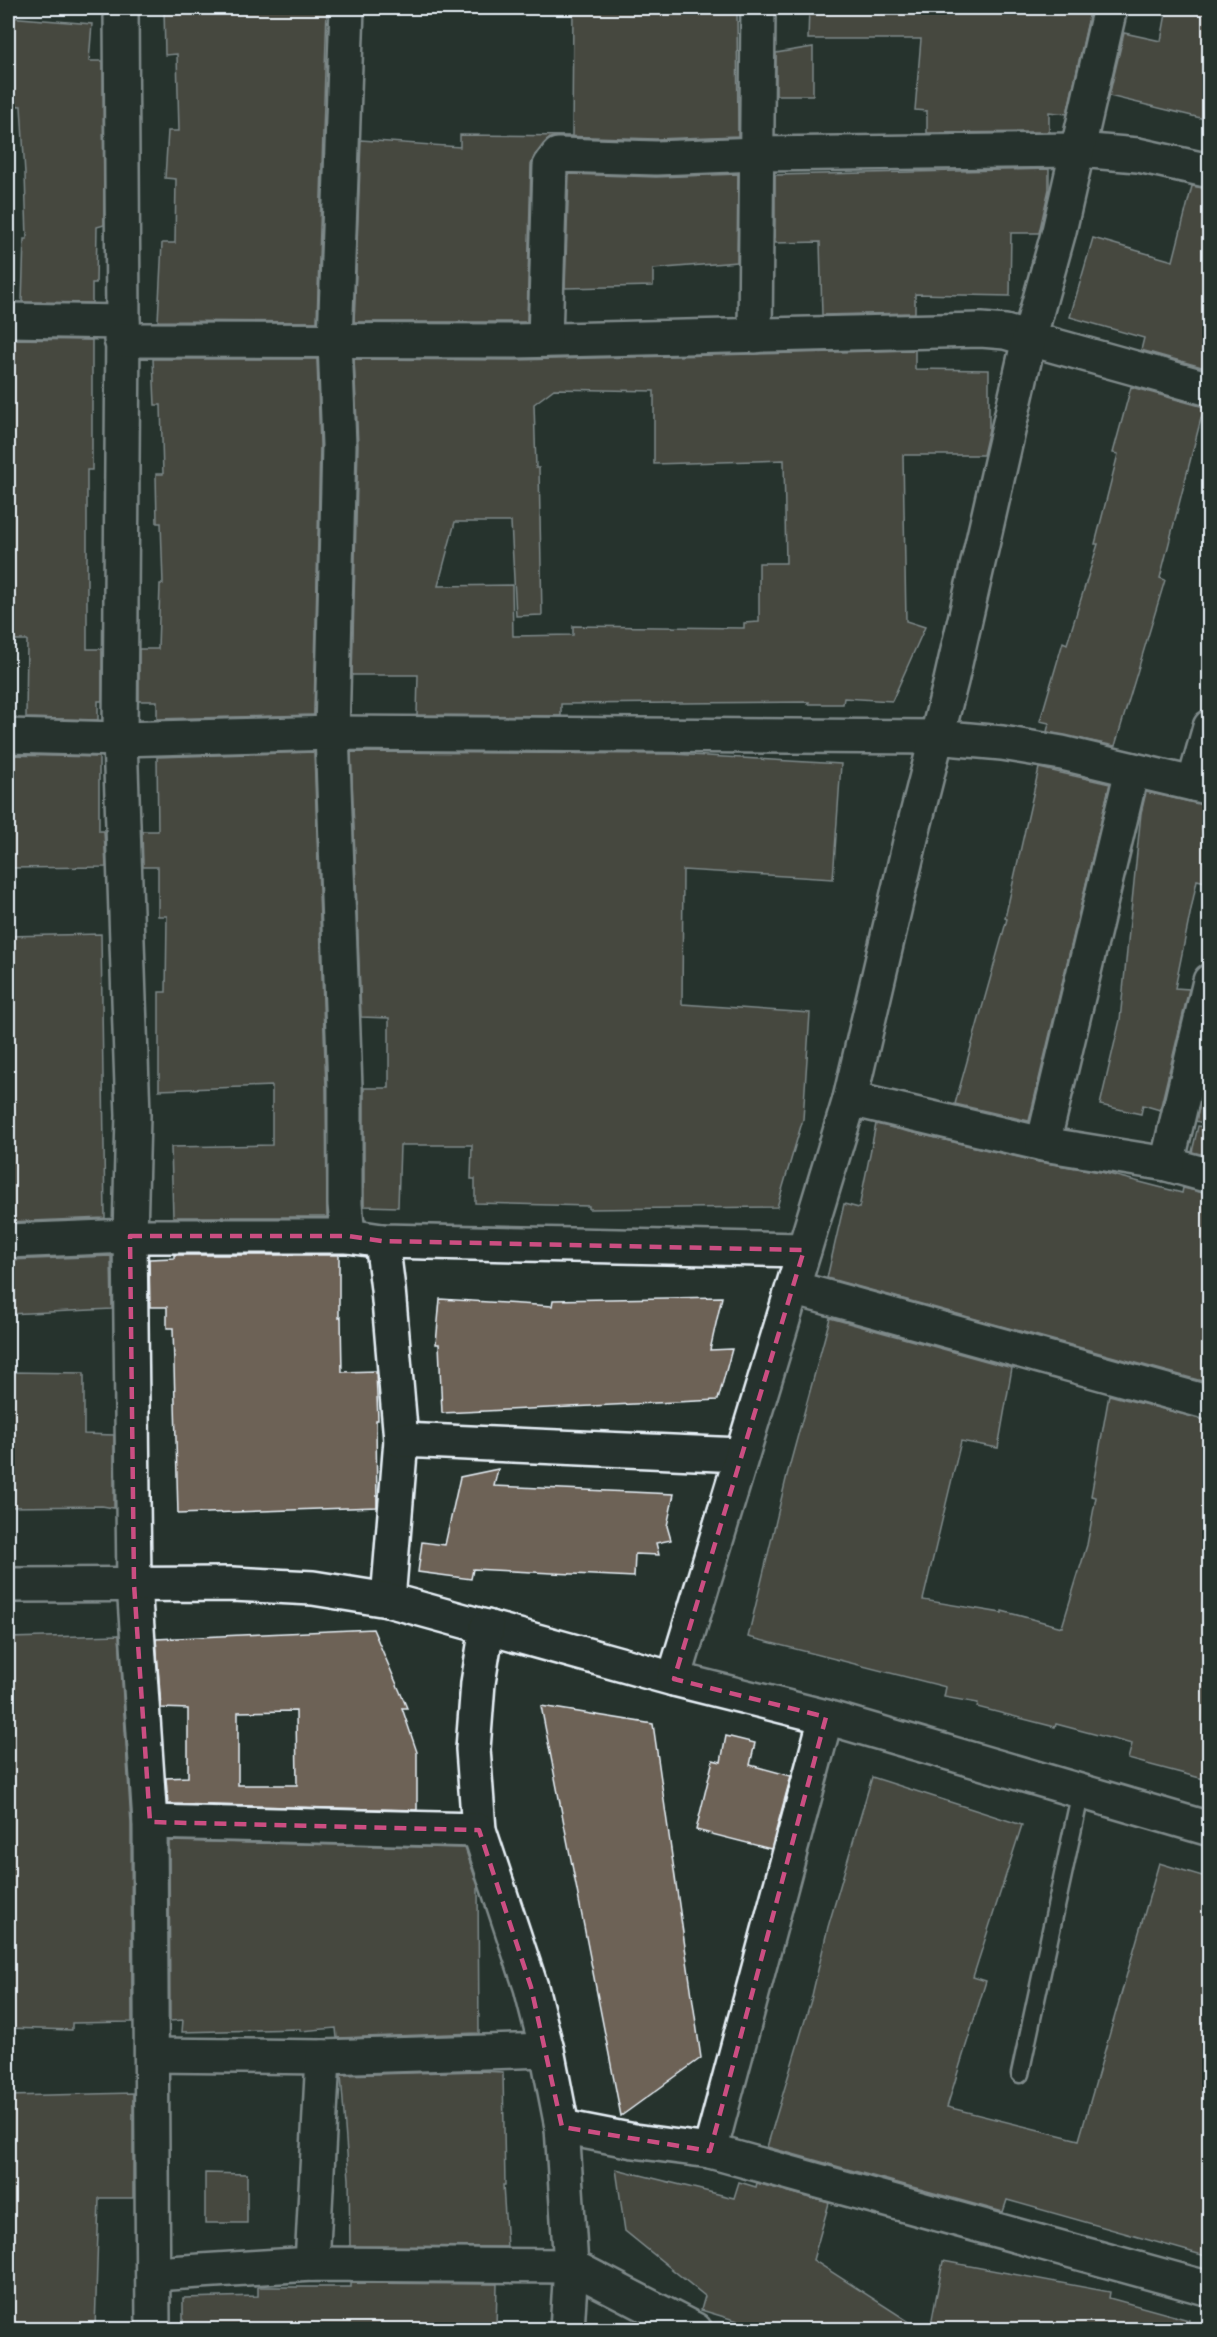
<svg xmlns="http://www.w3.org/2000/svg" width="1217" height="2337" font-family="Pangolin,sans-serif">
<rect width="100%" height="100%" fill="#26332d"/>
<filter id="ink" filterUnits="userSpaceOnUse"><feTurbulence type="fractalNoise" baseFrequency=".0167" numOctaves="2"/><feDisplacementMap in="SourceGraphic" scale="12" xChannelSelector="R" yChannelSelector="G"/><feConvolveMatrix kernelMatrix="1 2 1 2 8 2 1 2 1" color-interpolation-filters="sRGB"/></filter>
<g filter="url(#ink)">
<!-- building -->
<g fill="#6d6257" stroke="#e8f1f8" stroke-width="1.5" fill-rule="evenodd">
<path d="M164 8H327L317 322 158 321 162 243H175L176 179 165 178 168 131H179L177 54 165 55Z"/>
<path d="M573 8H737L738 136 656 139 559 136 550 138 535 155 531 165 527 322H354L361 140 460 147V135L572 136Z"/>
<path d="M809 8H1091L1067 114 1049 112V132L927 133V111L915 110 921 39H808Z"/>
<path d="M1167 8H1209V120L1109 96 1124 33 1161 41Z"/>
<path d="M8 17 92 24 89 61H103L104 225 97 227 96 283H92V303L22 302 24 239H27L25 174 21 106 8 105Z"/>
<path d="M813 47V95H776V53Z"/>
<path d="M1049 169V189L1039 233H1011L1010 296 915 294V313L822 315 820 242 775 243V175Z"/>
<path d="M569 174 656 177 738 174 737 262 653 269V286L565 288Z"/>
<path d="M1192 186 1209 189V369L1141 350 1144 338 1070 317 1093 238 1173 261Z"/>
<path d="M8 339 92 340V470H87V649H102V701H98V720L26 718 27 640H8Z"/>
<path d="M915 350V369L989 370V429L983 455H903L906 621 925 627 892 701 844 698 843 704H808L809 702 561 704V716L417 715 418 675H352L358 445 354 359 515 360ZM554 389 654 391V464L784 460 786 563H759V622L744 623V628L573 626V635L513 636 512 585 438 586 455 522H511L516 616 542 615 539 468H536L534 404Z"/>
<path d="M153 359H317L320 445 314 715 157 719V701H139V649H158L160 584H163L161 523H157L156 474H163L161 405H155Z"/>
<path d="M1131 387 1204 407 1160 578 1165 580 1115 746 1047 732 1049 723 1040 721 1063 642 1067 644 1098 544H1095L1118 454 1113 453Z"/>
<path d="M314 752 326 1088 327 1217H173L171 1147 272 1145V1086L159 1090V992H166L167 916H158V867H143L142 831H158L157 757Z"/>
<path d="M351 752 673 754 841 764 833 879 683 870 682 1004 810 1013 803 1119 777 1207 589 1209V1206L475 1203V1179H471L472 1145H400L398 1207 364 1206V1088H389V1018L361 1017Z"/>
<path d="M8 755 99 757V831H104L106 867 8 868Z"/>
<path d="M1039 768 1110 784 1029 1121 955 1104 1007 919 1005 918Z"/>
<path d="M1146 792 1209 806V883L1197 880 1175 988 1189 989 1160 1110 1143 1105 1141 1114 1100 1105 1120 1020 1141 813Z"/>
<path d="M101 934 105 1218 8 1222V936Z"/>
<path d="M1209 1065V1125L1196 1121Z"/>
<path d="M876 1124 1039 1162 1101 1172 1182 1193 1183 1188 1209 1194V1383L827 1278 844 1204 859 1208Z"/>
<path d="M1198 1126 1209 1128V1156L1192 1152Z"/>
<path d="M174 1255H339V1318L341 1317 342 1372 376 1371 378 1420H376L377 1507 178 1514 173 1328H167V1307H150L149 1259 174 1258Z"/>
<path d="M111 1256 112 1309 8 1314V1260Z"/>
<path d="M722 1297 710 1350 732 1349 718 1400 442 1413 439 1344H436L440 1299 552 1306 553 1300Z"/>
<path d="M830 1318 1012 1368 998 1448 961 1441 923 1600 1002 1613V1611L1062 1627 1087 1545 1096 1497 1091 1496 1109 1395 1209 1421V1757L1204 1779 1128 1759 1132 1744 1056 1724 1055 1727 977 1707 978 1703 944 1697 946 1687 748 1637 787 1475Z"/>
<path d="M8 1372 84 1373V1434L114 1435V1508L102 1506 8 1507Z"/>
<path d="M498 1469 494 1486 674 1494 667 1526 671 1540 656 1543 659 1555 635 1554 634 1577 473 1569 471 1579 418 1572 422 1542 445 1545 460 1477Z"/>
<path d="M373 1629 407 1708H402L417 1752V1810L168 1804 166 1778 188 1777V1709L161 1708 156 1639ZM296 1711 297 1785H238V1712Z"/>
<path d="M119 1635 131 1823 132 2022 72 2023V2030L8 2028V1638Z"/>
<path d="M541 1706 653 1724 701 2058 621 2116Z"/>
<path d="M726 1736 755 1743 750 1765 791 1776 771 1849 696 1830 713 1760 721 1762Z"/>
<path d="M872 1777 1022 1825 973 1977 986 1981 947 2107 1079 2140 1159 1863 1209 1878V2257L1007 2200 1003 2212 767 2147 811 2000 828 1927Z"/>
<path d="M169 1841 465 1848 478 1886 479 2033 337 2038 336 2028 300 2031V2029L182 2032 183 2020 170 2021Z"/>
<path d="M480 2071 503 2072 505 2185H503L507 2247 350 2246 349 2179 341 2075Z"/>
<path d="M133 2093V2198H99L95 2330H8V2096Z"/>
<path d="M616 2169 734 2198 739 2182 756 2187 757 2183 829 2203 813 2260 922 2330H768L701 2310 705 2296 625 2231Z"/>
<path d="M205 2173 247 2174V2223H205Z"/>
<path d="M943 2261 1110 2292 1109 2298 1189 2320 1187 2330H930Z"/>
<path d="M351 2283 497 2284 496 2330H183V2298L258 2296V2287H351Z"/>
</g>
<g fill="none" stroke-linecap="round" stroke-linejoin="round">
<!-- lane casing -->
<g stroke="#e8f1f8" stroke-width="21">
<path id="lane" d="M1020 2074 1081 1791"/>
</g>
<!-- street casing -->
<g stroke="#e8f1f8" stroke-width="38">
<g id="street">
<path d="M121 8 123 322 120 739 133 1115 130 1236 134 1584 150 1822 153 2330"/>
<path d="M347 8 335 341 339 445 332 733 345 1088V1204L348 1236"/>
<path d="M8 320 123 322"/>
<path d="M755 336 758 8"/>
<path d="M121 340 515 341 981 330 1005 332 1210 389"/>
<path d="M545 340 550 166 558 155 656 158 758 154 1078 150 1138 155 1210 171"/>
<path d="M8 736 120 739 332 733 936 737 1002 743 1062 753 1210 788"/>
<path d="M1194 784 1210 727"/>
<path d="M850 1099 1043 1144 1167 1164 1210 1176"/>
<path d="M1043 1144 1132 770"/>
<path d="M1167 1164 1210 981"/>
<path d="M8 1241 130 1236H348L382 1241 804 1250"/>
<path d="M382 1241 388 1289 401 1440 388 1600"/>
<path d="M793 1288 1210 1403"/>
<path d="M401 1440 741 1455"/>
<path d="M8 1585 232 1584 313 1588 388 1600 674 1679 826 1717 1210 1829"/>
<path d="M487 1627 478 1683 473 1749 479 1830 531 1987 547 2050 562 2127 571 2266 567 2330"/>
<path d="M674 1679 850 1099 910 842 951 681 1029 339 1059 231 1110 8"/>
<path d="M150 1822 479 1830"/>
<path d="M152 2055 323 2057 547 2050"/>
<path d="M562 2127 634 2141 710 2151 1210 2289"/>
<path d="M710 2151 826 1717"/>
<path d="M312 2264 323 2057"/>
<path d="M153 2274 312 2264 571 2266 695 2330"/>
</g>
</g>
<!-- lane -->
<use href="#lane" stroke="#26332d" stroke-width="16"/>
<!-- street -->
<use href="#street" stroke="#26332d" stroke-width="33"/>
</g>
</g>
<!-- marked area -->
<path d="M0 0H1217V2337H0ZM130 1236H348L382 1241 804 1250 674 1679 826 1717 710 2151 562 2127 531 1987 479 1830 150 1822 134 1584Z" fill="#26332d" fill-opacity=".55" fill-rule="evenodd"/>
<path fill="none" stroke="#cc4e82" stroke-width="4.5" stroke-dasharray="12 8" stroke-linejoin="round" d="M130 1236H348L382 1241 804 1250 674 1679 826 1717 710 2151 562 2127 531 1987 479 1830 150 1822 134 1584Z"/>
<!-- margin -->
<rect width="1217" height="2337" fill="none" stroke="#26332d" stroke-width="30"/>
<rect x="15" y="15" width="1187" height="2307" fill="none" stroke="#e8f1f8" stroke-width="2" filter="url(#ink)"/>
</svg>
